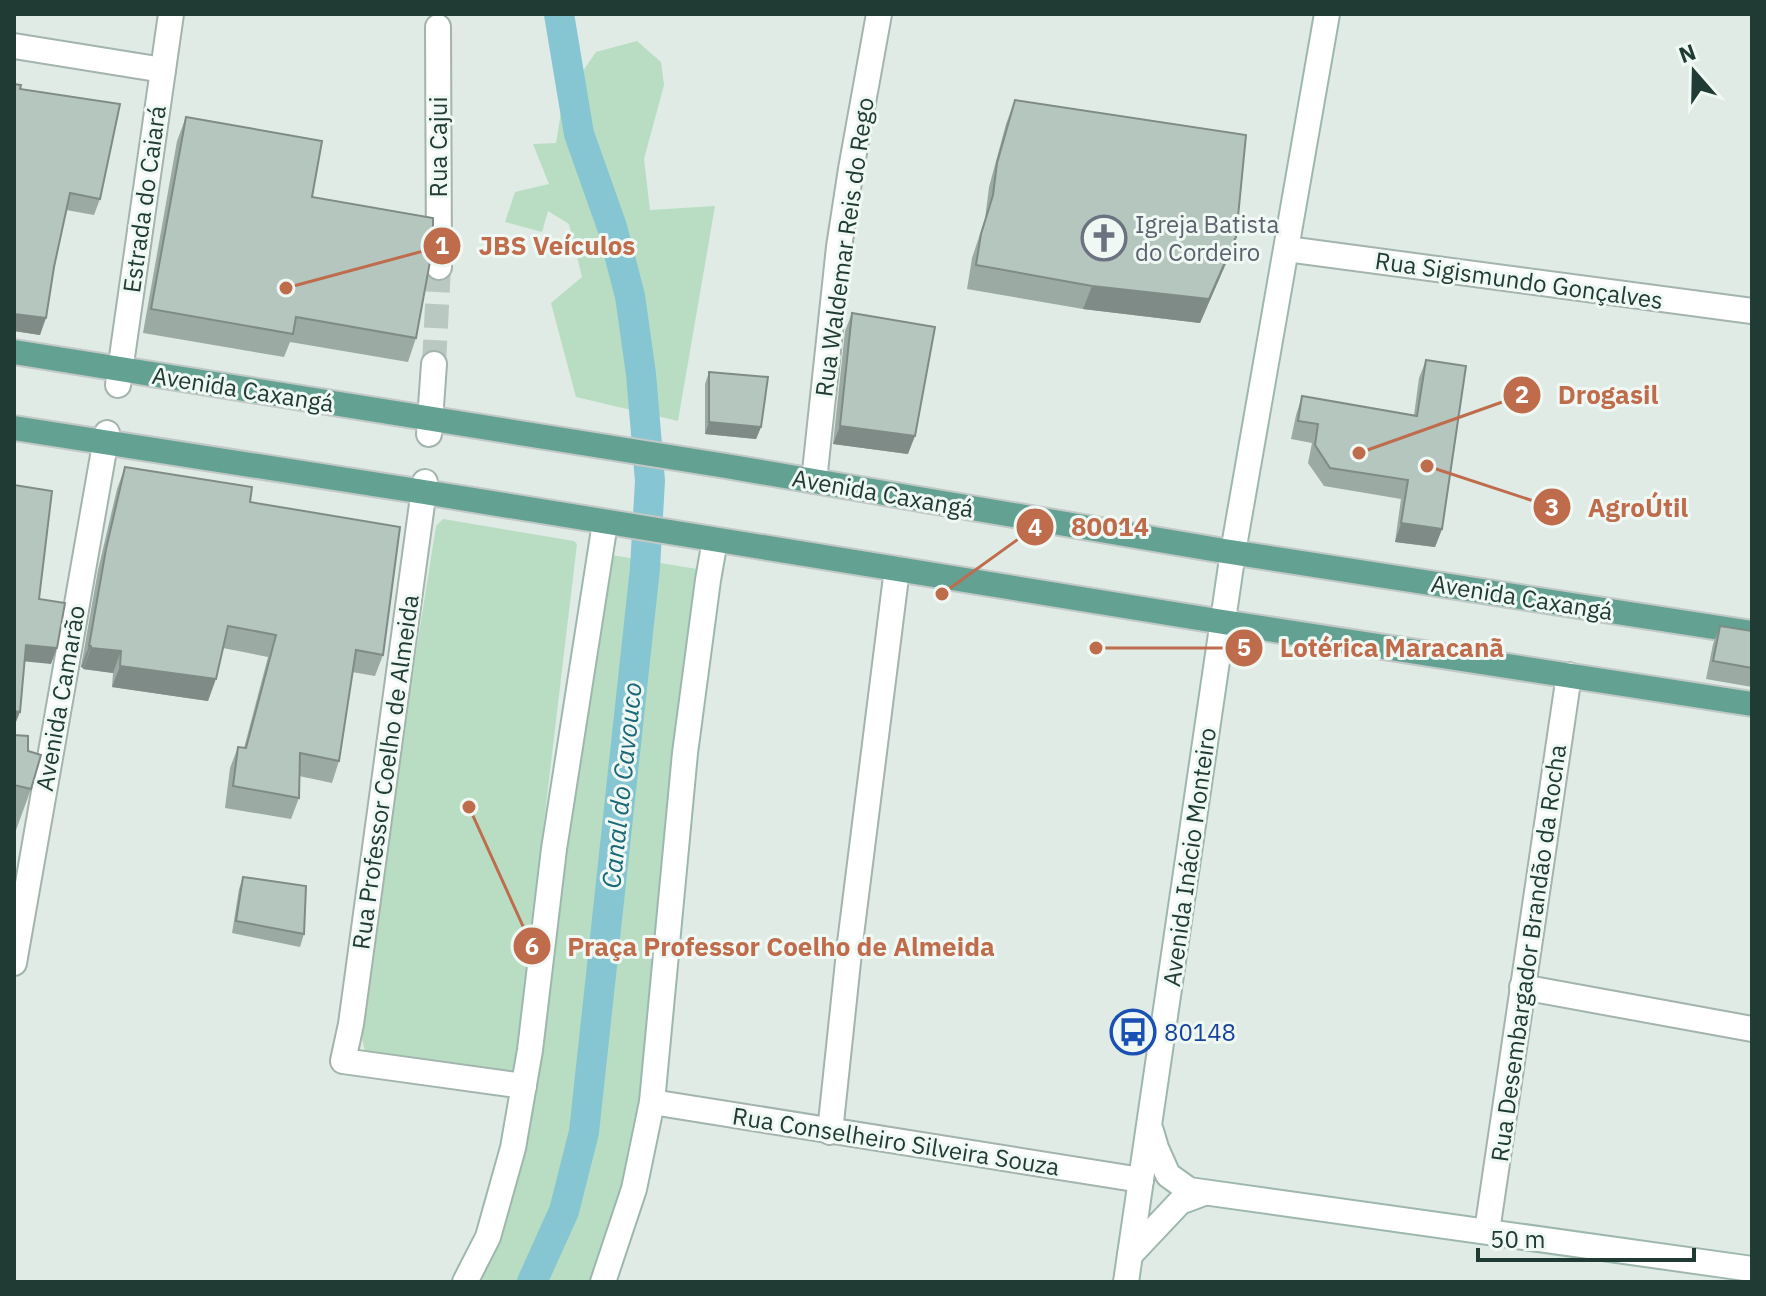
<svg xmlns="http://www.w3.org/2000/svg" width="1766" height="1296" font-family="'IBM Plex Sans',sans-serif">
<rect width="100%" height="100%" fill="#e0ebe6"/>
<!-- green -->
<g fill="#b8ddc2">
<path d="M637 41 661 62 664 85 644 159 650 210 715 206 678 421 576 397 551 303 582 277 569 224 548 211 542 232 505 222 515 192 549 184 533 144 556 143 563 100 596 52Z"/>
<path d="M443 519 574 541 577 544 514 1074 367 1060 359 1026 388 829 436 526Z"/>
<path d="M605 554 703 570 637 1131 619 1207 591 1282H473L495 1235Z"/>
</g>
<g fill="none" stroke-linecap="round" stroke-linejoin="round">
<!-- canal -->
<path stroke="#86c5d2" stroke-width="30" d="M532 1282 564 1211 584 1132 645 568 650 481 641 374 630 296 612 227 579 134 559 14"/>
<!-- street-tunnel -->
<path stroke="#bac8c2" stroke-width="24" stroke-dasharray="24 12" stroke-linecap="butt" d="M434 364 439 267"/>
<!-- street casing -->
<g stroke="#a3b3ad" stroke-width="28">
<g id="street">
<path d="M438 27 439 267"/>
<path d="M14 46 163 70"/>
<path d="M1287 249 1752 311"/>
<path d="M118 385 171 14"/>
<path d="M429 434 434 364"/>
<path d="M814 481 839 247 851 169 879 14"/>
<path d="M425 482 351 1024 343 1061 524 1086"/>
<path d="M14 963 107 433"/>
<path d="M1522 987 1752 1029"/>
<path d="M652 1102 1141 1180"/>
<path d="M830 1132 850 943 897 569"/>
<path d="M1487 1231 1569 675"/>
</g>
</g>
<!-- secondary casing -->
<g stroke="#9eb7ae" stroke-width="28">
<g id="secondary">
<path d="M1151 1131 1156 1148 1168 1175 1189 1190 1752 1269"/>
<path d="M1130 1255 1180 1202 1204 1193"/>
<path d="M465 1282 488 1237 513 1148 530 1050 554 849 605 523"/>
<path d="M603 1282 634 1189 652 1102 685 753 708 580 715 540"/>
<path d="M1126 1282 1233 552 1327 14"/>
</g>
</g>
<!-- primary casing -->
<g stroke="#c1c8c6" stroke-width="28">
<g id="primary">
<path d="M14 352 726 466 1224 551 1752 633"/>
<path d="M14 428 424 492 1223 622 1752 704"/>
</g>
</g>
<!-- street -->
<use href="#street" stroke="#fff" stroke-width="24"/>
<!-- secondary -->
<use href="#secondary" stroke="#fff" stroke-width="24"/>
<!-- primary -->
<use href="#primary" stroke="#63a192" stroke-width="24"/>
</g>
<!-- wall -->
<g fill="#9caaa4">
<path d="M14 84 20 89 100 199 94 215 66 210 40 335 14 331Z"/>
<path d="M1015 100 1236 237 1227 261 1200 323 1083 309 967 289 972 258 985 219 989 187 1006 124Z"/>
<path d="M186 117 312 197 416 338 408 362 290 342 284 357 143 333 177 141Z"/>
<path d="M852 313 908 454 833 444 845 331Z"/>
<path d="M1426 360 1442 529 1435 547 1395 542 1401 499 1324 486 1308 463 1312 443 1291 439 1296 415 1302 396 1414 415 1419 378Z"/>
<path d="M709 372 761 427 756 439 705 434V384Z"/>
<path d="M125 467 250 502 383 655 375 676 352 672 339 761 332 783 299 776V798L291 819 225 808 230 768 238 747 244 748 268 657 223 648 208 701 112 687 113 673 83 669V668L81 667 98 570 117 489Z"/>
<path d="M1720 626 1752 631V687L1706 679 1713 644Z"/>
<path d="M14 735 28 751 31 789 15 833Z"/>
<path d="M243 877 304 934 300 947 232 933 239 889Z"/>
</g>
<!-- shaded-wall -->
<g fill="#7f8b86">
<path d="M1236 237 1227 261 1200 323 1083 309 1092 286Z"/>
<path d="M14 314 46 318 40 335 14 331Z"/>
<path d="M709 422 761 427 756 439 705 434Z"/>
<path d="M840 426 915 436 908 454 833 444Z"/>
<path d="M1401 523 1442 529 1435 547 1395 542Z"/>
<path d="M26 645 57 648 51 664 21 661Z"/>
<path d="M89 646H91L83 668 81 667Z"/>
<path d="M91 648 121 651 113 673 83 669Z"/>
<path d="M120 666 216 679 208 701 112 687Z"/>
<path d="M14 711 20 712 14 727Z"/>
</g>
<!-- building -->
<g fill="#b5c6bf" stroke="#7f8b86" stroke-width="2">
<path d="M14 84 21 85 20 89 120 104 100 199 70 193 54 267 46 318 14 314Z"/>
<path d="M1015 100 1246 135 1236 237 1209 299 1092 286 976 265 981 234 993 195 997 163Z"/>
<path d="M186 117 322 141 312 197 433 218V245L416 338 296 317 293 334 151 309Z"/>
<path d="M852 313 935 327 915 436 840 426Z"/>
<path d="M1426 360 1466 366 1442 529 1401 523 1408 480 1330 468 1315 445 1318 424 1298 421 1302 396 1417 416Z"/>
<path d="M709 372 768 377 761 427 709 422Z"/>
<path d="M125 467 252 487 250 502 400 527 383 655 356 650 339 761 300 753 299 798 233 786 238 747 246 748 276 635 228 626 216 679 120 666 121 651 91 648V646H89L106 549Z"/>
<path d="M14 485 52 491 39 599 65 603 57 648 26 645 20 712 14 711Z"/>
<path d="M1720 626 1752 631V668L1713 661Z"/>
<path d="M14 735 28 736V751L41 755 31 789 14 785Z"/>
<path d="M243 877 306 886 304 934 236 921Z"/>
</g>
<!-- icons -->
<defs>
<g id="church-ring" transform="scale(2.3)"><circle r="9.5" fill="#f0f8f4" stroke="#6b7280" stroke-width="1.5"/><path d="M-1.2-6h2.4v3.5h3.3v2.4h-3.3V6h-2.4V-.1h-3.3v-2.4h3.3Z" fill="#6b7280"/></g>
<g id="bus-ring" transform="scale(2.3)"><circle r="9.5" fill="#f0f8f4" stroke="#1a4fb4" stroke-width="1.5"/><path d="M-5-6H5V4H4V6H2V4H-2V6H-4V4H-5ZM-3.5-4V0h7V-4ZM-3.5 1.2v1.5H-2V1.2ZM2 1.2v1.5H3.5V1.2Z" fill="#1a4fb4"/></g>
</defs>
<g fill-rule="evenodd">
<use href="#church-ring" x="1104" y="238"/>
<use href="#bus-ring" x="1133" y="1032"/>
</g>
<g text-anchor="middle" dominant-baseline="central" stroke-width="6" stroke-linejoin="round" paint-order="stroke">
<!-- street labels -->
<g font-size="24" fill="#203b34" stroke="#f0f8f4">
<text transform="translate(438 147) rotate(-90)">Rua Cajui</text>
<text transform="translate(144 199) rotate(-82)">Estrada do Caiará</text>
<text transform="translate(844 247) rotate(-82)">Rua Waldemar Reis do Rego</text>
<text transform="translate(1519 280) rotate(8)">Rua Sigismundo Gonçalves</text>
<text transform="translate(243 389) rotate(9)">Avenida Caxangá</text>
<text transform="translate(883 493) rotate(10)">Avenida Caxangá</text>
<text transform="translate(1522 597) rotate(9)">Avenida Caxangá</text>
<text transform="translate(60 698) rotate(-80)">Avenida Camarão</text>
<text transform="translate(385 772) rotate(-82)">Rua Professor Coelho de Almeida</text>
<text transform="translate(1189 857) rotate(-82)">Avenida Inácio Monteiro</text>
<text transform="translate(1528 953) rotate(-82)">Rua Desembargador Brandão da Rocha</text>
<text transform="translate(896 1141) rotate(9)">Rua Conselheiro Silveira Souza</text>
</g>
<!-- worship labels -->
<g font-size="24" fill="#5b616d" stroke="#f0f8f4" text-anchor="start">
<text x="1135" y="224">Igreja Batista<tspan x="1135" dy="28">do Cordeiro</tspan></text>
</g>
<!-- transit labels -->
<g font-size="24" fill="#164399" stroke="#f0f8f4" text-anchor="start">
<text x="1164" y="1032">80148</text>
</g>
<!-- water labels -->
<g font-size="26" font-style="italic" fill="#1a6878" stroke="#f0f8f4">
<text transform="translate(621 785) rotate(-84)">Canal do Cavouco</text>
</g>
</g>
<!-- callouts -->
<path fill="none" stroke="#bf6c4c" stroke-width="3" d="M286 288L442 246M1359 453L1522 395M1427 466L1552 507M942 594L1035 527M1096 648L1244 648M469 807L532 946"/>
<g fill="#bf6c4c" stroke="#f0f8f4" stroke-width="3">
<circle cx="286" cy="288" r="8"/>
<circle cx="1359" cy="453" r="8"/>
<circle cx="1427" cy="466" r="8"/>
<circle cx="942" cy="594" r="8"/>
<circle cx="1096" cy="648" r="8"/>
<circle cx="469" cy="807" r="8"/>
<circle cx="442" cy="246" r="20"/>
<circle cx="1522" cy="395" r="20"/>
<circle cx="1552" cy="507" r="20"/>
<circle cx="1035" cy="527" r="20"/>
<circle cx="1244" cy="648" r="20"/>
<circle cx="532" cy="946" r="20"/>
</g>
<g font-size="24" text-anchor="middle" font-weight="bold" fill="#fff">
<text x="442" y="254">1</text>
<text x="1522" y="403">2</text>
<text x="1552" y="516">3</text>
<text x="1035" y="536">4</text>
<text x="1244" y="656">5</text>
<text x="532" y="955">6</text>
</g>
<g font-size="26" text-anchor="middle" font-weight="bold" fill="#bf6c4c" stroke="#f0f8f4" stroke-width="6" stroke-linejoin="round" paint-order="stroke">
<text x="557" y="255">JBS Veículos</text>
<text x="1608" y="404">Drogasil</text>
<text x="1638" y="517">AgroÚtil</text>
<text x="1110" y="536">80014</text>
<text x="1392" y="657">Lotérica Maracanã</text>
<text x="781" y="956">Praça Professor Coelho de Almeida</text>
</g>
<!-- border -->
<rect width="1766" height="1296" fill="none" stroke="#203b34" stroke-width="32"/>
<!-- north arrow -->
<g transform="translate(1694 72) rotate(340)" stroke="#f0f8f4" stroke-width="6" paint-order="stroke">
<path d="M0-6L14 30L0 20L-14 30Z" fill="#203b34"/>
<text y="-12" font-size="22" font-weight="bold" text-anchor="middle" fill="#203b34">N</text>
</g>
<!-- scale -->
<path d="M1478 1248v12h216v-12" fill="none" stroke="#203b34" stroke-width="4"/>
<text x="1490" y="1248" font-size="24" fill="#203b34" stroke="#f0f8f4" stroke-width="6" paint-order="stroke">50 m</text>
</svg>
